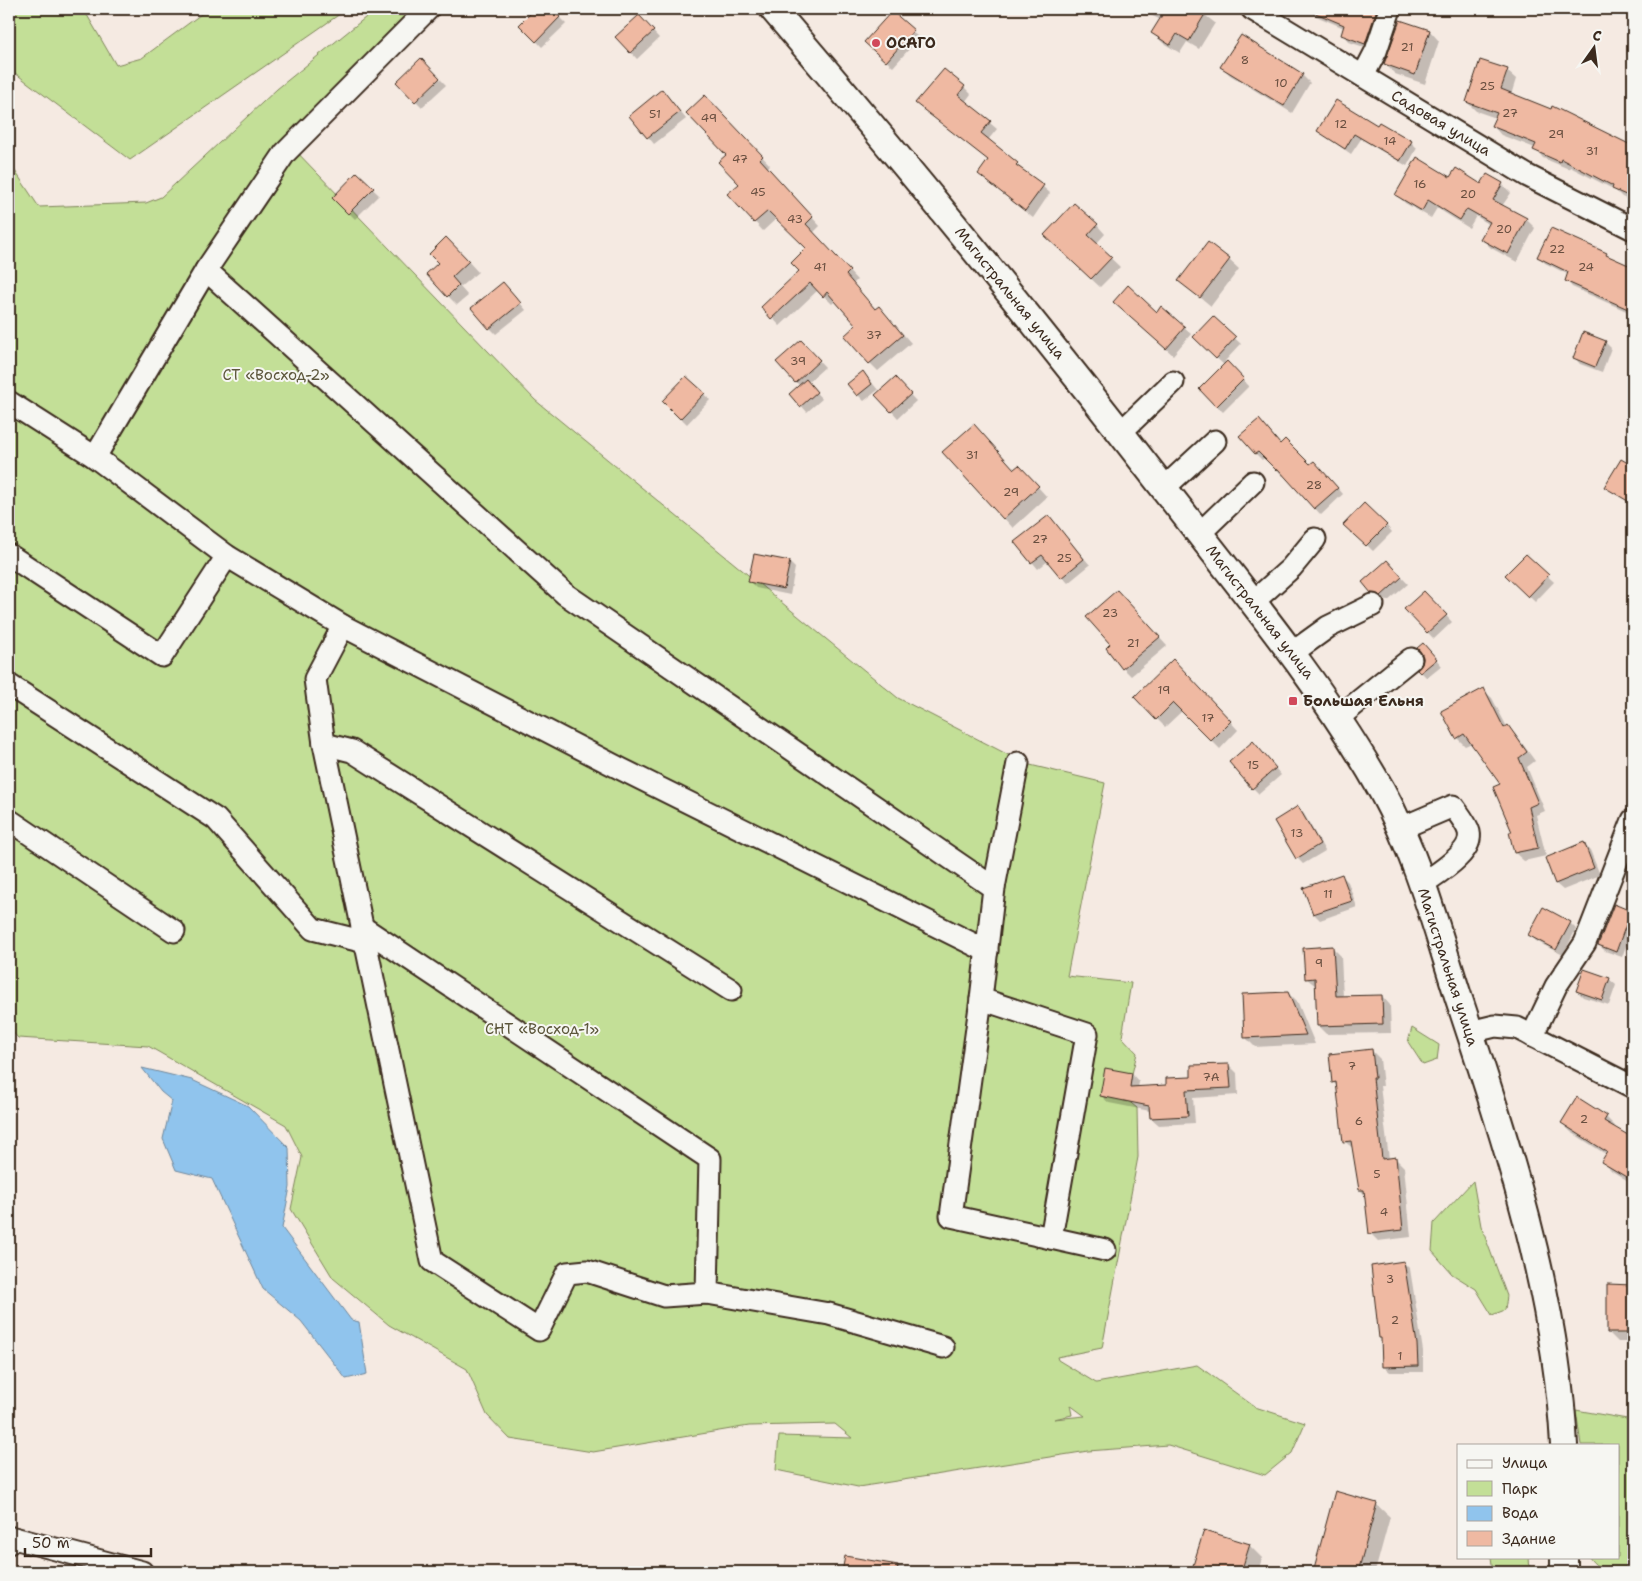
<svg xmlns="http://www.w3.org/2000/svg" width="1642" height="1581" font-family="'Shantell Sans',sans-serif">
<rect width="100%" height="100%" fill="#f5eae2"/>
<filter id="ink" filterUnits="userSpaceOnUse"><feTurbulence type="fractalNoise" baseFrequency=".02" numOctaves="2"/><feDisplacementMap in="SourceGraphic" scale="10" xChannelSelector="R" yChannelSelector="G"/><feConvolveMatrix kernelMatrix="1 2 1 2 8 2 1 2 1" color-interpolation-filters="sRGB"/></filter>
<g filter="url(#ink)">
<!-- green -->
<g fill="#c3df97" stroke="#7f845a" fill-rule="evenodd">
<path d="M9 9H79L87 15 116 65 142 58 208 9H347L130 160 11 70 9 62Z"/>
<path d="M376 9H419L293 148 535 400 898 698 1026 764 1105 783 1067 976 1131 983 1122 1037 1137 1053 1126 1099 1137 1108 1138 1157 1102 1348 1057 1357 1058 1360 1096 1383 1197 1365 1255 1407 1305 1423 1292 1453 1265 1475 1168 1445 1088 1451 858 1487 776 1470 779 1436 852 1438 835 1424 749 1426 593 1452 510 1439 487 1415 467 1369 389 1325 333 1278 291 1209 302 1157 286 1125 148 1046 18 1038 9 1028V167L13 168 39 207 146 203 161 197 277 89ZM1070 1405 1085 1416 1054 1419 1072 1415Z"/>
<path d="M1412 1028 1439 1045 1437 1060 1423 1065 1408 1042Z"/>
<path d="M1473 1181 1481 1226 1507 1296 1505 1310 1492 1315 1476 1289 1452 1274 1432 1251 1434 1223Z"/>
<path d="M1576 1410 1627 1419 1633 1428V1572C1616 1572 1599 1573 1589 1557H1618V1445H1581Z"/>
<path d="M1491 1557H1529L1530 1572H1493Z"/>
</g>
<!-- water -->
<path fill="#90c4ed" stroke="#6e869a" d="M142 1068 192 1080 248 1106 289 1148 290 1187 282 1228 351 1320 359 1322 367 1374 346 1379 301 1321 263 1289 212 1179 176 1170 163 1139 172 1101 161 1092Z"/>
<!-- shadow -->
<g fill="#0003">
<path d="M537 9H551L566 24 542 47 521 25Z"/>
<path d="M609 9H616L613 12Z"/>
<path d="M1138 9H1197L1215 23 1199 49 1187 42 1180 53 1163 43 1153 33 1161 20Z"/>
<path d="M1308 9 1376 10 1384 17 1373 50 1349 42 1342 34 1344 28 1316 16Z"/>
<path d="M892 13 919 38 893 67 872 48Z"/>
<path d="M1400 21 1430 31 1439 41 1425 84 1395 74 1385 64Z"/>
<path d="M645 23 659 38 637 59 617 37Z"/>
<path d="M421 60 446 85 422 107 397 82Z"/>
<path d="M1222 67 1302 75 1310 83 1292 113 1230 75Z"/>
<path d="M1507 71 1516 79 1511 95 1631 147 1633 142V202L1622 197 1615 190 1570 167 1569 169 1543 158 1535 148 1501 135 1493 126 1496 118 1476 111 1467 102Z"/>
<path d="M964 87 971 94 965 102 997 129 988 140 1050 193 1033 218 987 181 989 161 916 103Z"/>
<path d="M668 97 686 119 654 144 631 116Z"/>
<path d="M713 104 770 165 767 168 820 226 813 233 857 280 853 284 876 310 887 316 911 343 878 371 870 363 858 326 836 300 832 304 818 290 780 326 762 307 801 271 807 249 777 218 763 231 729 194 740 184 728 155Z"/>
<path d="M1378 127 1411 142 1417 148 1407 166 1361 139 1351 154 1318 131Z"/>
<path d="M357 174 379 195 355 219 334 198Z"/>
<path d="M1502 184 1511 193 1502 206 1526 219 1535 228 1517 262 1491 248 1482 239 1490 225 1476 216 1469 228 1437 208 1431 218 1405 203 1397 195Z"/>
<path d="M1097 225 1105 234 1096 244 1120 267 1100 287 1054 244Z"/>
<path d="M1552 230 1633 268V314L1572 287 1566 280 1569 275 1545 263 1539 257Z"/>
<path d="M456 248 478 272 460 287 468 296 457 305 448 296Z"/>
<path d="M1229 260 1239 269 1211 306 1180 281Z"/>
<path d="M509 290 526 310 496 334 490 328Z"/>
<path d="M1120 308 1157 313 1161 308 1191 334 1173 355Z"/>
<path d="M1213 318 1241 344 1225 361 1249 386 1223 412 1200 389 1224 365 1194 337Z"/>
<path d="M1605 342 1611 348 1602 372 1580 364 1574 357Z"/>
<path d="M807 348 825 367 807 383 822 399 807 412 791 394 800 386 796 382Z"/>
<path d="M686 377 710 400 687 424 663 401Z"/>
<path d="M869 379 878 390 864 401 858 395Z"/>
<path d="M895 379 916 401 898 418 877 395Z"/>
<path d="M1258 421 1280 445 1310 466 1320 468 1343 494 1321 515 1284 474 1283 476 1265 457 1262 460 1256 454Z"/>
<path d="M943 452 1028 476 1047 497 1013 528Z"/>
<path d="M1621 461 1633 467V505L1606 487Z"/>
<path d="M1049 517 1090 565 1068 583 1048 561 1038 569 1016 542Z"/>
<path d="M1345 524 1386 525 1392 532 1373 551Z"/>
<path d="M1526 556 1554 582 1535 602 1507 575Z"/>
<path d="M789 562 795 568 790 595 756 588 749 581Z"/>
<path d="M1393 568 1408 584 1388 601 1379 599 1372 592Z"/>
<path d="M1424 592 1452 622 1434 639 1406 610Z"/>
<path d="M1125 600 1167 646 1131 676 1123 668 1112 645Z"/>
<path d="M1429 651 1442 666 1427 678 1419 670Z"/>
<path d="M1181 669 1238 730 1220 749 1182 711 1165 727 1135 697Z"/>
<path d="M1483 690 1492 698 1507 727 1516 735 1535 761 1527 767 1545 811 1536 815 1546 856 1524 861 1515 853 1514 833 1502 785 1472 743 1465 746 1457 738Z"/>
<path d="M1259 749 1281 775 1259 794 1253 788Z"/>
<path d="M1298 808 1304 814 1325 851 1303 864 1297 858Z"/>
<path d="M1583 844 1590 850 1600 875 1563 890 1556 884 1546 859Z"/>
<path d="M1342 876 1348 882 1357 907 1320 920 1314 914Z"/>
<path d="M1631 912 1633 914V927L1622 957 1605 951 1599 945Z"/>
<path d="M1570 923 1576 929 1563 955 1536 941 1529 934Z"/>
<path d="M1332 947 1341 956 1343 997 1382 996 1390 1005 1391 1033 1326 1034 1318 1026 1317 987 1306 978Z"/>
<path d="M1609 979 1616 985 1609 1005 1583 997 1577 991Z"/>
<path d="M1288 993 1298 1003 1315 1044 1255 1047 1246 1038Z"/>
<path d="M1372 1051 1380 1059 1383 1086H1380L1389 1159H1396L1404 1167 1411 1237 1378 1241 1370 1233 1366 1196 1360 1190 1354 1149 1344 1141 1338 1087 1333 1082Z"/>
<path d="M1229 1065 1237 1073 1238 1095 1193 1098 1195 1123 1159 1125 1151 1118 1150 1111 1109 1103 1101 1096 1132 1074 1139 1082 1138 1088 1168 1086Z"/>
<path d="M1606 1117 1615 1126 1613 1128 1633 1140V1184L1612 1171 1603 1162 1607 1155 1571 1132 1562 1123Z"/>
<path d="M1404 1263 1410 1269 1423 1351V1372H1390L1383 1366Z"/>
<path d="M1609 1286H1633V1342H1618L1608 1332Z"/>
<path d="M1335 1493 1376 1504 1390 1517 1375 1572H1314Z"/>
<path d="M1204 1531 1249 1545 1262 1558 1258 1572H1192Z"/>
<path d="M846 1557 934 1572H844Z"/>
<path d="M17 1568 33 1572H16Z"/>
</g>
<!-- building -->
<g fill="#efb9a2" stroke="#3b2a1e">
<path d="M535 9H552L560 17 536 42 519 25Z"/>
<path d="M1166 9H1208L1189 41 1177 34 1170 45 1151 33Z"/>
<path d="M1306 9H1377L1365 44 1341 35 1344 25Z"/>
<path d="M892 11 914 30 886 62 864 42Z"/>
<path d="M639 15 654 31 630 53 615 37Z"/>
<path d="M1400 20 1430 30 1415 75 1384 64Z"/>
<path d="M1241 35 1303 74 1284 106 1220 67Z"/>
<path d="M421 58 440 78 415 102 396 82Z"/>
<path d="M1480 60 1508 69 1501 89 1551 109 1552 106 1633 146V198L1612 189 1613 186 1561 159 1560 162 1533 150 1536 144 1491 126 1497 113 1466 102Z"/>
<path d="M944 69 965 86 958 95 991 121 981 133 1018 163 1016 165 1044 185 1025 211 978 174 988 160 915 103Z"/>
<path d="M662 89 680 112 647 138 629 116Z"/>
<path d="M705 95 763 156 760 159 813 217 806 224 850 271 846 275 875 309 879 306 903 335 869 364 844 336 856 325 827 292 823 297 810 283 771 319 761 307 799 271 791 263 806 248 768 211 754 223 727 194 739 184 718 162 726 155 686 113Z"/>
<path d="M1336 100 1377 125 1379 122 1412 141 1400 161 1354 134 1345 149 1317 131Z"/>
<path d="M1417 157 1450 177 1456 168 1481 184 1487 174 1503 183 1493 200 1527 218 1508 254 1480 239 1490 222 1467 209 1460 220 1428 200 1422 211 1395 195Z"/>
<path d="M357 172 374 188 348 214 332 198Z"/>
<path d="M1074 203 1098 224 1088 235 1112 257 1091 279 1044 235Z"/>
<path d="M1551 228 1607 253 1606 255 1633 267V298L1628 309 1565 281 1568 272 1537 257Z"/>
<path d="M446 237 469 261 452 277 459 285 447 297 426 274 438 263 429 254Z"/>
<path d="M1208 242 1230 259 1200 298 1178 281Z"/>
<path d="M503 282 521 303 489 329 471 308Z"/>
<path d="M1128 285 1157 312 1161 306 1185 327 1166 349 1113 302Z"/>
<path d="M1213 316 1236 337 1216 359 1193 337Z"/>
<path d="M1583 332 1606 341 1595 367 1573 358Z"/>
<path d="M801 340 820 360 795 383 776 362Z"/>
<path d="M1227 361 1244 379 1216 407 1199 389Z"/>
<path d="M863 371 872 384 857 396 847 384Z"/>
<path d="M686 376 705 393 680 419 662 401Z"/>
<path d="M895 377 911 394 891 412 875 395Z"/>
<path d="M806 379 817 392 800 407 789 394Z"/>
<path d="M1259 419 1280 444 1285 439 1310 464 1314 461 1338 488 1314 509 1278 469 1276 470 1258 452 1255 454 1239 436Z"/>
<path d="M974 424 1014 469 1019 465 1039 486 1003 519 942 452Z"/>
<path d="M1621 459 1633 466V504L1604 487Z"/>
<path d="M1364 503 1387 525 1366 546 1343 525Z"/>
<path d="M1049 515 1084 559 1061 578 1042 555 1031 563 1014 542Z"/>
<path d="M754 554 790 561 784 589 748 582Z"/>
<path d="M1526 554 1549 575 1528 597 1505 575Z"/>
<path d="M1387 560 1402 577 1381 596 1371 593 1362 582Z"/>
<path d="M1117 590 1160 637 1122 669 1106 648 1110 644 1086 617Z"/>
<path d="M1424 591 1447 615 1427 633 1404 609Z"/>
<path d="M1423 643 1437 659 1420 673 1417 670 1422 664 1423 658 1417 648Z"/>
<path d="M1173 659 1231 721 1211 741 1173 703 1156 720 1134 697Z"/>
<path d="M1484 688 1504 728 1508 725 1527 752 1519 758 1538 803 1529 807 1538 848 1514 853 1509 832H1512L1493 787 1500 784 1464 734 1456 739 1441 711Z"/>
<path d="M1253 741 1276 768 1252 789 1229 762Z"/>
<path d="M1298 806 1320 844 1296 859 1274 821Z"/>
<path d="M1584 842 1594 868 1555 884 1545 858Z"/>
<path d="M1342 874 1352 901 1313 914 1303 888Z"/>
<path d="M1614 904 1631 911 1616 952 1598 945Z"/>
<path d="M1543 907 1571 922 1556 950 1528 935Z"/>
<path d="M1333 946 1336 996 1382 995 1383 1024 1317 1026 1315 978 1305 979 1303 948Z"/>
<path d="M1584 969 1610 978 1602 1000 1576 991Z"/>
<path d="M1288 992 1306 1035 1244 1038 1242 994Z"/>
<path d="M1372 1049 1375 1078H1373L1382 1159 1396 1157 1403 1230 1369 1234 1364 1190H1359L1351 1141 1343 1142 1336 1082 1332 1083 1329 1054Z"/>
<path d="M1229 1064 1231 1088 1186 1090 1188 1116 1150 1118 1149 1106 1100 1096 1105 1068 1132 1073 1130 1087 1166 1085V1078L1191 1077V1065Z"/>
<path d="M1577 1097 1607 1116 1604 1121 1633 1138V1181L1601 1162 1607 1152 1561 1123Z"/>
<path d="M1404 1261 1417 1344 1418 1366 1382 1367 1381 1338H1379L1371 1266Z"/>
<path d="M1607 1284 1633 1285V1333H1607Z"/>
<path d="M1335 1491 1377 1503 1358 1572H1313Z"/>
<path d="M1204 1530 1250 1544 1241 1572H1191Z"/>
<path d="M845 1556 898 1565 897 1572H842Z"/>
</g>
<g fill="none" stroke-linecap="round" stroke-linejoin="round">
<!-- minor casing -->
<g stroke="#3b2a1e" stroke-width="25">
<g id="minor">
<path d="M1252 9 1528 176 1633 229"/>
<path d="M1363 76 1376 51 1390 9"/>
<path d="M206 270 565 594 994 888 981 999 1087 1034 1051 1238 1105 1250"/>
<path d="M9 402 95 457 206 270 285 153 428 9"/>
<path d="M1121 432 1173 382"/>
<path d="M95 457 227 556 343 626"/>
<path d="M1164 488 1215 441"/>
<path d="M1199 534 1253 482"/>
<path d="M9 555 162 656 227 556"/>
<path d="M1253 602 1291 568 1315 539"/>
<path d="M1292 653 1328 627 1373 605"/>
<path d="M9 685 216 819 313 929 365 942"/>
<path d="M1338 718 1411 659"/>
<path d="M324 744 352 751 731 990"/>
<path d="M9 820 174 931"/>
<path d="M1399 829 1453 806C1458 813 1467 824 1469 832 1474 853 1436 874 1421 885"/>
<path d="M994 888 1018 763"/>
<path d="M362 927 710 1159 707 1293"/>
<path d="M981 999 951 1216 1051 1238"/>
<path d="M1470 1032 1495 1026 1517 1028 1633 1087"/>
<path d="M1532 1036 1556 986 1585 943 1633 820"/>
<path d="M943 1347 829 1314 707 1293 664 1296 587 1271 567 1273 539 1330 432 1261 324 744 315 679 343 626 621 769 987 951"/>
<path d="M9 1543 14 1538 142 1572"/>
</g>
</g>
<!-- major casing -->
<g stroke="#3b2a1e" stroke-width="30">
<g id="major">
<path d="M773 9C908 166 1039 327 1166 491 1242 589 1321 683 1382 791 1417 855 1436 927 1458 996 1506 1141 1556 1291 1564 1445"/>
<path d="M1564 1572V1557"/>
</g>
</g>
<!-- minor -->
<use href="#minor" stroke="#f6f6f2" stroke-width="21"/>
<!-- major -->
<use href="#major" stroke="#f6f6f2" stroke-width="26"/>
</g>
</g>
<!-- markers -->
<g fill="#d1495b" stroke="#f6f6f2" stroke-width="2">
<circle cx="876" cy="43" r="5"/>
<rect x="1288" y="696" width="10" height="10" rx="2.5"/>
</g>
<g text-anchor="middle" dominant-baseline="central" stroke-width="4" stroke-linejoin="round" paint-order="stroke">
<!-- number labels -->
<g font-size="12" fill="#684e3f">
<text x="1407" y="47">21</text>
<text x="1245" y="60">8</text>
<text x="1281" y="83">10</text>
<text x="1487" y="86">25</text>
<text x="1510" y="113">27</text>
<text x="655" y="114">51</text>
<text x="709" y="118">49</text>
<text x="1341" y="124">12</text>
<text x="1556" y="134">29</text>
<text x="1390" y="141">14</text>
<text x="1592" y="151">31</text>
<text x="740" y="159">47</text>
<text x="1420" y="184">16</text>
<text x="758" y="192">45</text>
<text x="1468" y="194">20</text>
<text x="795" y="219">43</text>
<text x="1504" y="229">20</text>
<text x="1557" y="249">22</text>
<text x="820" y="267">41</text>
<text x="1586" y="267">24</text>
<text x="874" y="335">37</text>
<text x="798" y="361">39</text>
<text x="972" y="455">31</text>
<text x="1314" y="485">28</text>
<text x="1011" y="492">29</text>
<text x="1040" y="539">27</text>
<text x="1064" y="558">25</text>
<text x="1110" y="613">23</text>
<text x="1133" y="643">21</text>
<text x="1164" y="690">19</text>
<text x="1208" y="718">17</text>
<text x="1253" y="765">15</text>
<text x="1297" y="833">13</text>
<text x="1328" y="894">11</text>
<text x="1319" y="963">9</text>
<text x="1352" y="1066">7</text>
<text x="1211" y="1077">7А</text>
<text x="1584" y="1119">2</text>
<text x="1359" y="1121">6</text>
<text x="1377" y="1174">5</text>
<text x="1384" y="1212">4</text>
<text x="1390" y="1279">3</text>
<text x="1395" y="1320">2</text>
<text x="1400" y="1356">1</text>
</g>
<!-- poi labels -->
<g font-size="15" font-weight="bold" fill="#3b2a1e" stroke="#f6f6f2" text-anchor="start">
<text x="886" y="43">ОСАГО</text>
<text x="1303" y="701">Большая Ельня</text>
</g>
<!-- street labels -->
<g font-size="15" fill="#3b2a1e" stroke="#f6f6f2">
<text transform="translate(1441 123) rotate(31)">Садовая улица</text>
<text transform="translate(1010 293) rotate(51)">Магистральная улица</text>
<text transform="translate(1260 612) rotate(52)">Магистральная улица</text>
<text transform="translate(1448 967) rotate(72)">Магистральная улица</text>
</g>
<!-- park labels -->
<g font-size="15" fill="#5d573c" stroke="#f6f6f2">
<text x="276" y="375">СТ «Восход-2»</text>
<text x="542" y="1029">СНТ «Восход-1»</text>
</g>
</g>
<!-- margin -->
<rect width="1642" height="1581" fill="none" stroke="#f6f6f2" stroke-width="30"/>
<rect x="15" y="15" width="1612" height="1551" fill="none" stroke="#3b2a1e" stroke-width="2" filter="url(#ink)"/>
<!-- legend -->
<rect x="1457" y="1444" width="162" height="115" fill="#f6f6f2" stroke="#aba49d"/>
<rect x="1467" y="1460" width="25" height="8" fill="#f6f6f2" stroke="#aba49d"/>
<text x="1502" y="1468" font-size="15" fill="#3b2a1e">Улица</text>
<rect x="1467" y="1481" width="25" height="15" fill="#c3df97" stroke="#aba49d"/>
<text x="1502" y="1494" font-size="15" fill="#3b2a1e">Парк</text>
<rect x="1467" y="1506" width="25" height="15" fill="#90c4ed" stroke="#aba49d"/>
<text x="1502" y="1518" font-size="15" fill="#3b2a1e">Вода</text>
<rect x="1467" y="1531" width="25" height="15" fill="#efb9a2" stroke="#aba49d"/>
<text x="1502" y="1544" font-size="15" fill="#3b2a1e">Здание</text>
<!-- north arrow -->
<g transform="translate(1594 48) rotate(14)" stroke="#f6f6f2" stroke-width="4" paint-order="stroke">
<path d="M0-4L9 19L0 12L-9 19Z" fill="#3b2a1e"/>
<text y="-8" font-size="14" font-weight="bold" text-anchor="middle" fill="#3b2a1e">С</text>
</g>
<!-- scale -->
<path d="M25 1548v8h126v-8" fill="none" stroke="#3b2a1e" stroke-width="2.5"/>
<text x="32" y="1548" font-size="15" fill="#3b2a1e" stroke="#f6f6f2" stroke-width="4" paint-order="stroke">50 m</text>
</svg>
